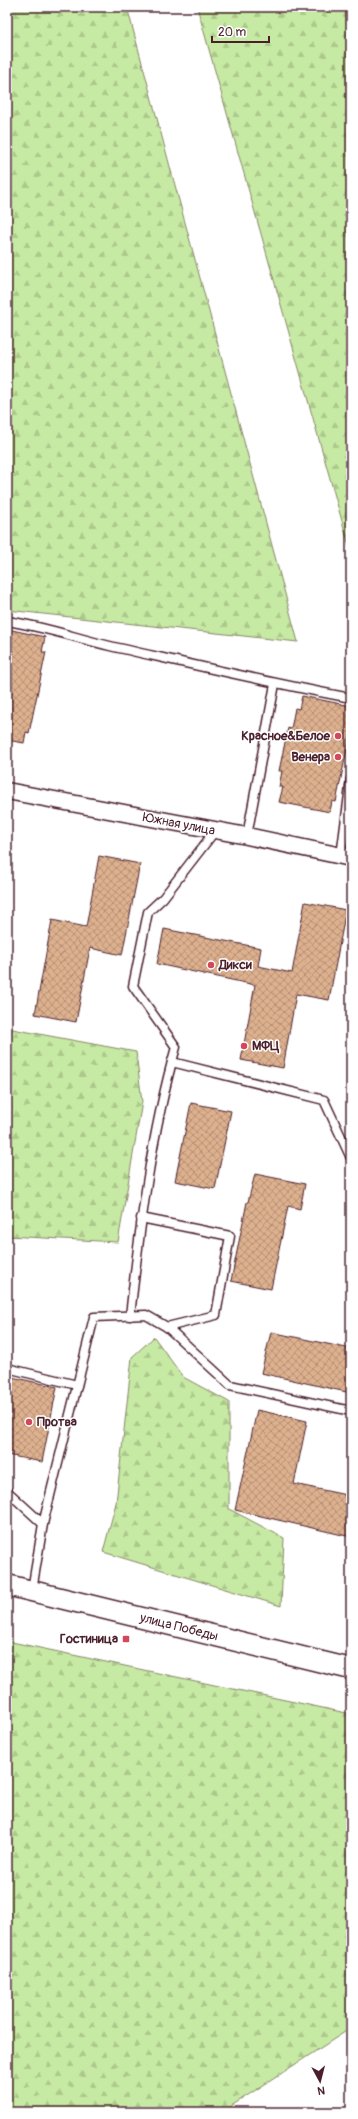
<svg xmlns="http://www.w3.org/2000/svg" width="358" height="2119" font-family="Pangolin,sans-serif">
<defs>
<pattern id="forest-firs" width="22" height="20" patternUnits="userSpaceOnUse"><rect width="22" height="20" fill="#c6eaa3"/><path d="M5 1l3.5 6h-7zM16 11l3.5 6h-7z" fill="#acc88c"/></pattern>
<pattern id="building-cross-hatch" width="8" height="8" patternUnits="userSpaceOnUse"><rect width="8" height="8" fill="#ddb18e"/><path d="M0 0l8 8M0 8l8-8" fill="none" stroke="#b58f74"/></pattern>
</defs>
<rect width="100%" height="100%" fill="#fff"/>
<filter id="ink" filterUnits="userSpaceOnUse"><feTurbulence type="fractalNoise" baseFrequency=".025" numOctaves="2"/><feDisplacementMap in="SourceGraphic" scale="8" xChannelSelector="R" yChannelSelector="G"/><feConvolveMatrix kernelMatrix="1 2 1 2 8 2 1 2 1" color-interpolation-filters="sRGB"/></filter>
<g filter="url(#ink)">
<!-- forest -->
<g fill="url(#forest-firs)" stroke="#888467">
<path d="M7 7H127L298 642 7 610Z"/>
<path d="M197 7H351V553Z"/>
<path d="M7 1028 136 1052 142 1102 118 1242 7 1236Z"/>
<path d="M154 1337 183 1377 229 1402V1509L284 1538 281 1606 103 1552 116 1503 132 1357Z"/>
<path d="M7 1641 351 1714V2028L222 2112H7V1954L10 1941 7 1940Z"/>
</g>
<!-- building -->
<g fill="url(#building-cross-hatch)" stroke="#4a1f2b">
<path d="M7 629 45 637 42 652H46L29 733 26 732 24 743 7 740Z"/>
<path d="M302 696 351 706V730L336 802 332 801 330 812 279 802 283 787H279L282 771H279L288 728 291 729 295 708 299 709Z"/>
<path d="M99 856 140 864 122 955 90 948 76 1022 35 1014 52 920 86 927Z"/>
<path d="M305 902 346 910 329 1000 296 994 283 1068 241 1060 255 985 157 964 164 929 261 948 258 966 292 973Z"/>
<path d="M191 1103 231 1111 215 1189 175 1181Z"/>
<path d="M255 1174 305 1184 300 1209 288 1206 271 1289 231 1281 247 1202H248Z"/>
<path d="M271 1332 351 1349V1393L261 1373Z"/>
<path d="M7 1376 57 1387 42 1462 7 1455V1429L10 1416 7 1415Z"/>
<path d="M257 1410 307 1421 294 1484 351 1496V1537L235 1510Z"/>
</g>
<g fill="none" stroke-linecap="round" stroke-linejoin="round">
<!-- service casing -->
<g stroke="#4a1f2b" stroke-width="11">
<g id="service">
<path d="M7 621C42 626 76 638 110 646 190 664 270 683 351 698"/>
<path d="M247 836 275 684"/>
<path d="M341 856 351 779"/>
<path d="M172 1062 324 1100 351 1158"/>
<path d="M141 1218 230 1236 216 1315 167 1327"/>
<path d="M130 1316C140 1226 151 1135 176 1047L133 986 148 912 163 898 215 831"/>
<path d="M7 1368 77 1385"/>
<path d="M7 1491 43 1524 32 1590"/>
<path d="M43 1524 94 1317 146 1315 167 1327 230 1385 351 1411"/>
</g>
</g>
<!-- minor casing -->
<g stroke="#4a1f2b" stroke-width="19">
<path id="minor" d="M7 791 247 836 351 858"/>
</g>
<!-- tertiary casing -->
<g stroke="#4a1f2b" stroke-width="23">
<path id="tertiary" d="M7 1585 351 1669"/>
</g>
<!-- service -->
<use href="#service" stroke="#fff" stroke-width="8"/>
<!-- minor -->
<use href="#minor" stroke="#fff" stroke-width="16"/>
<!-- tertiary -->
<use href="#tertiary" stroke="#fff" stroke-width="20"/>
</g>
</g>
<!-- markers -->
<g fill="#d1495b" stroke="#fff" stroke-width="1.5">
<circle cx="338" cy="736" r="4"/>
<circle cx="338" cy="757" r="4"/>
<circle cx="211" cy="965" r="4"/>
<circle cx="244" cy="1046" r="4"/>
<circle cx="29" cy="1422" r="4"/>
<rect x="122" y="1635" width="8" height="8" rx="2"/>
</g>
<g text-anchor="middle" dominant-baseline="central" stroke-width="3" stroke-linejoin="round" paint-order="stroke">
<!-- poi labels -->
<g font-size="13" font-weight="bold" fill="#4a1f2b" stroke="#fff" text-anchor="end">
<text x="330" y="736">Красное&amp;Белое</text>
<text x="330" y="757">Венера</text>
<text x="219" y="965" text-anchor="start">Дикси</text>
<text x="252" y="1046" text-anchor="start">МФЦ</text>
<text x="37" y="1422" text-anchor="start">Протва</text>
<text x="118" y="1639">Гостиница</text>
</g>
<!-- street labels -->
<g font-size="13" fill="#4a1f2b" stroke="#fff">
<text transform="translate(179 824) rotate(11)">Южная улица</text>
<text transform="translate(179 1627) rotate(14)">улица Победы</text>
</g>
</g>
<!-- margin -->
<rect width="358" height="2119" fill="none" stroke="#fff" stroke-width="24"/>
<rect x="12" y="12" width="334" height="2095" fill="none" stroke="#4a1f2b" stroke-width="1.5" filter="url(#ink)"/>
<!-- north arrow -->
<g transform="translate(320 2081) rotate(173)" stroke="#ffffff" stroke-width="3" paint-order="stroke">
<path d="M0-3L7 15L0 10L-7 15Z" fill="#4a1f2b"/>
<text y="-6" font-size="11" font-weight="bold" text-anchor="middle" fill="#4a1f2b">N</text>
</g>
<!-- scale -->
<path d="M212 36v6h57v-6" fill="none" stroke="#4a1f2b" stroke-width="2"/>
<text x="218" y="36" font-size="12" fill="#4a1f2b" stroke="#ffffff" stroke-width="3" paint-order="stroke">20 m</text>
</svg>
